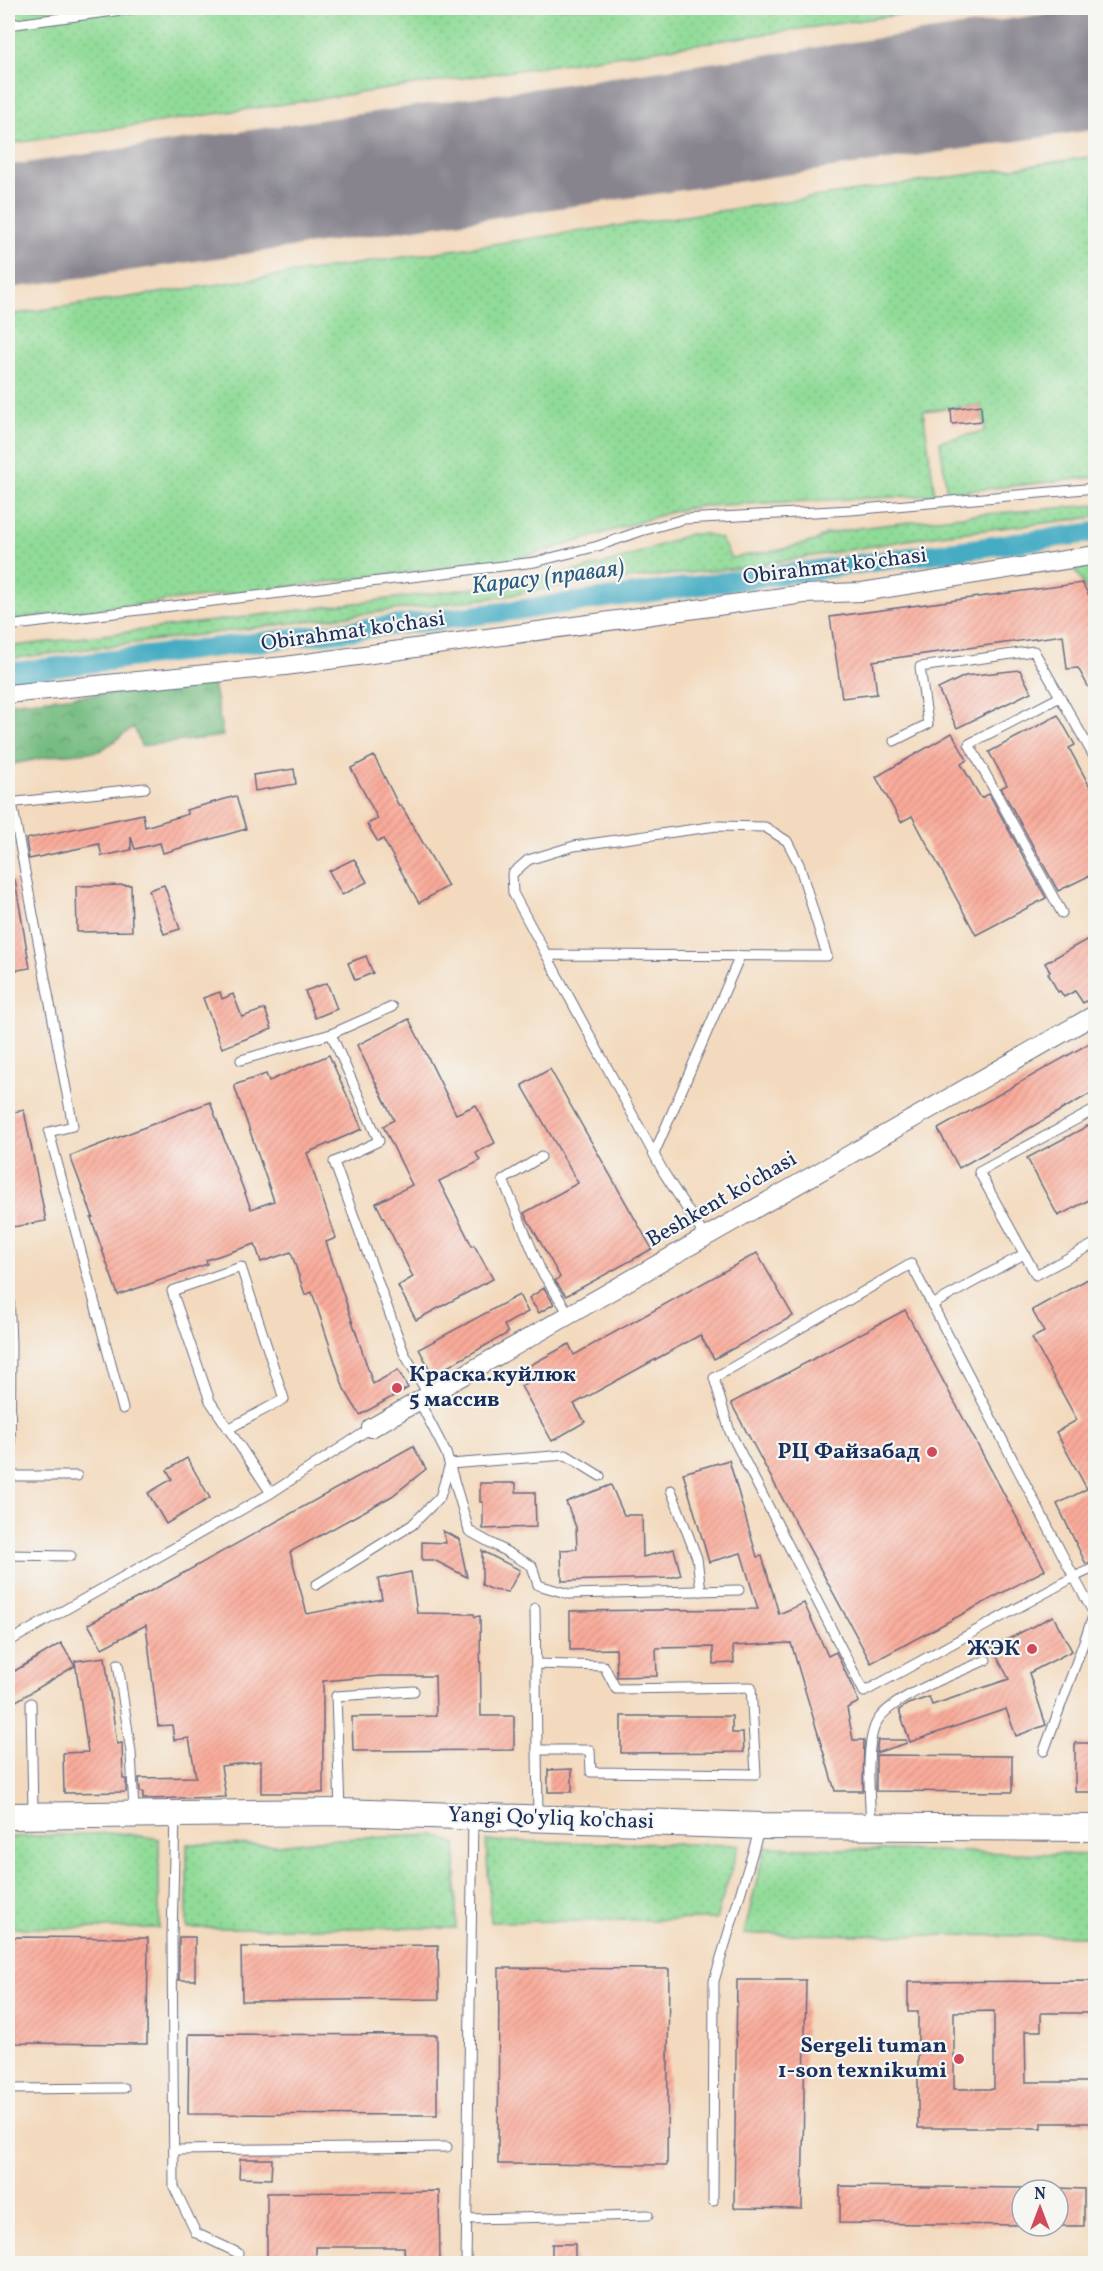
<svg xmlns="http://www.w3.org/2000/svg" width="1103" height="2271" font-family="Vollkorn,serif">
<defs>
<pattern id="grass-dots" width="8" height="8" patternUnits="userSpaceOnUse" patternTransform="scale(1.5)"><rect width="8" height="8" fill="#90db97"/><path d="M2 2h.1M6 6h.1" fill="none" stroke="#7cbc85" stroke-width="1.8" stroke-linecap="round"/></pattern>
<pattern id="forest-crowns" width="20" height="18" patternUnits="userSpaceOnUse" patternTransform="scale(1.5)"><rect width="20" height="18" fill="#74bb80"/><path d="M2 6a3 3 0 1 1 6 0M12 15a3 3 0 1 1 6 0" fill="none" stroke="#5e986c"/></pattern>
<pattern id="building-hatch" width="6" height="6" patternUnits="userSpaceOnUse" patternTransform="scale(1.5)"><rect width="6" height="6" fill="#f9ab9a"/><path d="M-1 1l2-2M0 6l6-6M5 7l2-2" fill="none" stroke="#d59387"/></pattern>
</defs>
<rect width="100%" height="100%" fill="#f6f6f2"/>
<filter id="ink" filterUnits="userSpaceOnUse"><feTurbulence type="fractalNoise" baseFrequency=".0167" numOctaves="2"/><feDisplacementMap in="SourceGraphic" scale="12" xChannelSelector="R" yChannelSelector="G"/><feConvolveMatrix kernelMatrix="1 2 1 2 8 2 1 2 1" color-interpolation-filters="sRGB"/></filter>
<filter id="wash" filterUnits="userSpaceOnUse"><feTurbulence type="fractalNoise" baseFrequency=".008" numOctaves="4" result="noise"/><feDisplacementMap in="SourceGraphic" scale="24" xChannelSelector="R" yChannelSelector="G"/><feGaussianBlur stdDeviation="1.35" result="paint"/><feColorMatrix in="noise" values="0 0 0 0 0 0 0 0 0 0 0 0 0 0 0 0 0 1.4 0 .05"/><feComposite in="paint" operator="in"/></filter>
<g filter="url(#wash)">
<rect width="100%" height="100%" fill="#f3dabe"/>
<!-- grass -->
<g fill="url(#grass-dots)" stroke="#56857a" stroke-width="1.5">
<path d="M8 8H945L8 144Z"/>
<path d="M1095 156V477L947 493 940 441 985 431 981 405 923 411 935 495 701 506 674 511 569 544 511 560 8 620V315Z"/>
<path d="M1095 505V517L932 536 740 568 571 584 506 596 8 659V647L491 586 577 571 625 558 690 534H707L721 539 731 558 779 550 815 541 826 534 858 528 972 515Z"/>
<path d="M1095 564V605L1074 567Z"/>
<path d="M119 1833 159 1839V1928H8V1837Z"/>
<path d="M434 1835 456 1844V1928H187V1844L280 1845 318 1840Z"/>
<path d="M486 1841 739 1845 716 1919 491 1922Z"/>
<path d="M765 1847 1095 1855V1936L744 1934Z"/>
</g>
<!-- forest -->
<path fill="url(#forest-crowns)" stroke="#48756f" stroke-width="1.5" d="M213 683 223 736 141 746 134 727 100 751 58 755 8 765V703Z"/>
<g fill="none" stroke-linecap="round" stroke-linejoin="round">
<!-- canal -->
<path stroke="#44acc3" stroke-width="20" d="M8 673 502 612 1096 532"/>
<!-- runway -->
<path stroke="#87848e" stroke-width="122" d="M8 227 1096 68"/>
</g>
<g id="blocks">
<!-- building -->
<g fill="url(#building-hatch)" fill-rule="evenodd">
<path d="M981 405 982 421 952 424 951 409Z"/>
<path d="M1082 583 1095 606V699L1078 668 1067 669 1063 635 873 661 877 694 842 698 830 617Z"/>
<path d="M1020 670 1031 692 957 728 938 689 965 676Z"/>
<path d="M1058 715 1075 745 1069 748 1095 796V873L1058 891 1001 788 1007 785 989 752Z"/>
<path d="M952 733 967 760 961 764 981 798 989 794 1046 898 976 935 912 816 901 822 876 777Z"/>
<path d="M374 756 399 806 401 805 448 886 419 903 383 839 378 842 367 824 378 819 351 768Z"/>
<path d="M294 769 296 784 255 791 253 775Z"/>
<path d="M236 796 246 829 163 853 160 843 135 849 131 837V850L102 856 99 844 29 859 26 839 143 814 145 827 188 814 186 810Z"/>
<path d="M354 859 367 882 342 895 329 871Z"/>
<path d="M8 880H15L30 968 12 971 8 945Z"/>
<path d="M131 885 132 931 77 932 76 886Z"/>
<path d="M164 885 180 929 164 934 149 890Z"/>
<path d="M1095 935V996L1083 1003 1075 991 1064 997 1060 991 1058 992 1048 973 1050 972 1045 963Z"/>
<path d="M366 956 373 973 355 980 348 963Z"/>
<path d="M327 983 337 1009 315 1018 305 991Z"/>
<path d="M220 992 222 999 233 994 242 1017 265 1009 272 1029 222 1048 203 998Z"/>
<path d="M409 1019 456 1114 476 1105 495 1143 476 1153 480 1161 439 1181 472 1246 474 1245 493 1279 416 1320 398 1286 413 1277 376 1203 412 1185 383 1126 394 1120 357 1045Z"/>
<path d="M1095 1040V1091L959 1168 938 1129Z"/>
<path d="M329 1055 362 1129 307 1153 336 1238 326 1242 373 1384 398 1370 408 1388 360 1415 344 1389 312 1292 305 1295 291 1252 261 1262 255 1244 206 1260 207 1264 118 1295 91 1218 93 1217 70 1156 210 1102 251 1209 274 1201 234 1085 266 1074 269 1081Z"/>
<path d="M550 1069 652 1249 566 1296 555 1281 560 1277 524 1213 578 1183 522 1085Z"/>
<path d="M24 1110 46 1221 13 1227 8 1198V1113Z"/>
<path d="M1095 1122V1197L1058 1216 1027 1158Z"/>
<path d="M757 1253 793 1316 714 1359 700 1335 574 1404 585 1422 552 1441 521 1386 528 1382 521 1370 569 1344 574 1355Z"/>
<path d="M1095 1275V1560L1086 1564 1057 1504 1087 1489 1056 1432 1077 1420 1032 1338 1044 1332 1032 1310Z"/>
<path d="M544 1288 554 1304 539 1313 529 1298Z"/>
<path d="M519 1295 528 1312 504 1325 508 1333 433 1375 419 1349Z"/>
<path d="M905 1310 1045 1570 871 1663 731 1403Z"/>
<path d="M413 1446 426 1469 392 1496 290 1552 307 1614 382 1599 378 1579 411 1572 417 1613 474 1614 475 1617 480 1616 481 1716H514V1750L353 1751 352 1717 436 1716 435 1676H381L323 1681V1793H261V1761L221 1766 226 1797 143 1799V1792H140L139 1778 196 1777 189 1738 174 1740 172 1725 158 1726 146 1625 102 1648 88 1624 160 1586Z"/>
<path d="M187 1458 210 1498 166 1524 148 1493 172 1479 167 1470Z"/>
<path d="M729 1460 757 1557 762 1556 779 1614 804 1603 828 1656 836 1652 859 1702 847 1708 853 1740H864L863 1791H835L791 1643 733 1646 734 1663 713 1664V1647L656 1648 657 1676 617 1677 616 1649 570 1650V1611L758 1609 741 1553 709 1562 683 1473Z"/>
<path d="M480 1483H516V1492H535L536 1527 483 1529V1502H480Z"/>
<path d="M611 1485 624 1515H642L643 1557 674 1549 681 1575 669 1578 562 1581 561 1550 577 1549 576 1527 566 1502Z"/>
<path d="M443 1531 459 1539 467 1577 434 1560H422V1542L446 1543Z"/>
<path d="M482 1551 520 1570 508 1592 493 1590 482 1585Z"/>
<path d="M1053 1616 1072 1651 1029 1673 1046 1725 1016 1736 1006 1709 910 1742 899 1710 908 1704 929 1697 932 1705 1009 1679 992 1647Z"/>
<path d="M61 1643 75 1666 8 1706V1675Z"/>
<path d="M105 1657 117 1744 122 1743 123 1779H126V1792L64 1793 63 1753 88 1752 75 1661Z"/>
<path d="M621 1716H732V1733H743L744 1752 621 1753Z"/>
<path d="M878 1740H906L907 1743 876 1753Z"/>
<rect x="1075" y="1743" width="20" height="49"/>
<path d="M876 1755 1012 1756V1792L876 1791Z"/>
<path d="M572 1769V1792H548V1770Z"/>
<path d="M8 1937 148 1938 147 2044 8 2043Z"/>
<rect x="179" y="1937" width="16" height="43"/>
<path d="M438 1945 439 1999 242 2001 241 1947Z"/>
<path d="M499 1968 669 1969 667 2165 498 2164Z"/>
<path d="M737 1980H806L802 2209 734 2208Z"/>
<path d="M1095 1981V2013H1041V2031H1025L1026 2082H1093V2123H1041V2128H918V2012H908V1982ZM994 2011V2089H954V2012Z"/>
<path d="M189 2034 437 2035V2115L188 2114Z"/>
<path d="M240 2159H272L271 2179 239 2178Z"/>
<path d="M840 2186 1022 2188V2225L840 2223Z"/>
<path d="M1058 2188 1084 2189V2226H1058Z"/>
<path d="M439 2191 440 2264H405L404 2247H316V2264H267V2193Z"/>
<rect x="552" y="2244" width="23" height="20"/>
</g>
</g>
</g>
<g filter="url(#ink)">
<use href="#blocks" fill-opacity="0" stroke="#676b80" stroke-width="1.5"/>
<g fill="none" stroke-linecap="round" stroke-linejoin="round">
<!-- lane casing -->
<g stroke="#676b80" stroke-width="11">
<g id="lane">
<path d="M8 25 137 8"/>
<path d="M8 626 535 562 598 546 641 531 684 519 851 510 1096 488"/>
<path d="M1060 697 969 744 1062 913"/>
<path d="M894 741 928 724 920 667 1034 651 1096 760"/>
<path d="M8 803 145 788"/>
<path d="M12 803 73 1126 49 1132 123 1409"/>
<path d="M546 955 827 956 799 864 787 841 765 827 717 826 574 846 528 860 512 874 513 893 664 1173 705 1237"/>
<path d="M331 1034 379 1141 334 1162 404 1353 429 1396"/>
<path d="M241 1060 331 1034 392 1007"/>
<path d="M1096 1109 979 1172 1036 1275 1096 1243"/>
<path d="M654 1154 740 956"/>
<path d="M541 1157 503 1180 541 1271 570 1315"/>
<path d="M8 1264 11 1345 10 1476"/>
<path d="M932 1305 1024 1254"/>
<path d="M419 1401 446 1453 469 1531 532 1566 538 1585 569 1594 739 1590"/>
<path d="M228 1429 284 1399 241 1267 172 1291 210 1401 271 1493"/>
<path d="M8 1476H77"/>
<path d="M671 1490 697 1558 701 1591"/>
<path d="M8 1555 71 1556"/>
<path d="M316 1585 412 1525 440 1497 450 1464 566 1455 600 1476"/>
<path d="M535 1608 538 1817"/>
<path d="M8 1642 271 1493 371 1428"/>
<path d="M118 1664 131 1752 134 1812"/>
<path d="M536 1664 604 1666 616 1689 751 1687 756 1774 591 1772 590 1750H537"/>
<path d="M31 1703 33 1813"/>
<path d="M1044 1751 1094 1614 1074 1577 911 1264 714 1378 730 1432 864 1692 1074 1577 1096 1567"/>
<path d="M340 1810 336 1696 414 1691"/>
<path d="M175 1816 172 1937 174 2187 196 2233 238 2253"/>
<path d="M871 1825C870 1799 864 1741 878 1720 895 1695 958 1673 986 1660"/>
<path d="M8 2089 124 2088"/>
<path d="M174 2150 447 2147"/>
<path d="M713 2201 714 1981 760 1828"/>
<path d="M466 2219 648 2215"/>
<path d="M466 2264 473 1818"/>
</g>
</g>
<!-- street casing -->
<g stroke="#676b80" stroke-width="20">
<g id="street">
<path d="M8 694 285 666 804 594 862 592 1096 555"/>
<path d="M371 1428 1096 1014"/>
</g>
</g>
<!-- secondary casing -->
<g stroke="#676b80" stroke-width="28">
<path id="secondary" d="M8 1816 340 1812 761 1826 1096 1828"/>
</g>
<!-- lane -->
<use href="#lane" stroke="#fff" stroke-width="9"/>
<!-- street -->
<use href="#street" stroke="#fff" stroke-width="18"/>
<!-- secondary -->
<use href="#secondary" stroke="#fff" stroke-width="26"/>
</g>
</g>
<!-- markers -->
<g fill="#d1495b" stroke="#f6f6f2" stroke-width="2">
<circle cx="397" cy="1388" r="6"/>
<circle cx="932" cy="1452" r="6"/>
<circle cx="1032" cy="1649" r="6"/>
<circle cx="959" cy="2059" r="6"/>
</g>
<g text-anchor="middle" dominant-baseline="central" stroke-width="4.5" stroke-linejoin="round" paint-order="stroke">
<!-- street labels -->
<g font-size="22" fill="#1b2f5e" stroke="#f6f6f2">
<text transform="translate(835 567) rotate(-7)">Obirahmat ko'chasi</text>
<text transform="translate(353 632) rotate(-8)">Obirahmat ko'chasi</text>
<text transform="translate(722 1200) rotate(-30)">Beshkent ko'chasi</text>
<text transform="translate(551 1819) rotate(2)">Yangi Qo'yliq ko'chasi</text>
</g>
<!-- poi labels -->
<g font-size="22" font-weight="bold" fill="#1b2f5e" stroke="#f6f6f2" text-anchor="end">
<text x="409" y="1375" text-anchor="start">Краска.куйлюк<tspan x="409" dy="25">5 массив</tspan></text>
<text x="920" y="1452">РЦ Файзабад</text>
<text x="1020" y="1649">ЖЭК</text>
<text x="947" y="2046">Sergeli tuman<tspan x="947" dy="25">1-son texnikumi</tspan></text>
</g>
<!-- water labels -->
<g font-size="24" font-style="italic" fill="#295b81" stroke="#f6f6f2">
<text transform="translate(548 578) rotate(-7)">Карасу (правая)</text>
</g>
</g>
<!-- margin -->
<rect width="1103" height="2271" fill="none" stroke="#f6f6f2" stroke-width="30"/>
<!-- north arrow -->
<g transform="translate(1040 2208)"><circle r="28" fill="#f6f6f2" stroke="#9ea6b7" stroke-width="1.5"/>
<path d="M0-4.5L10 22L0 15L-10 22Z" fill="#d1495b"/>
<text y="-9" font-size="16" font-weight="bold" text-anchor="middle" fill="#1b2f5e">N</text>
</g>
</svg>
